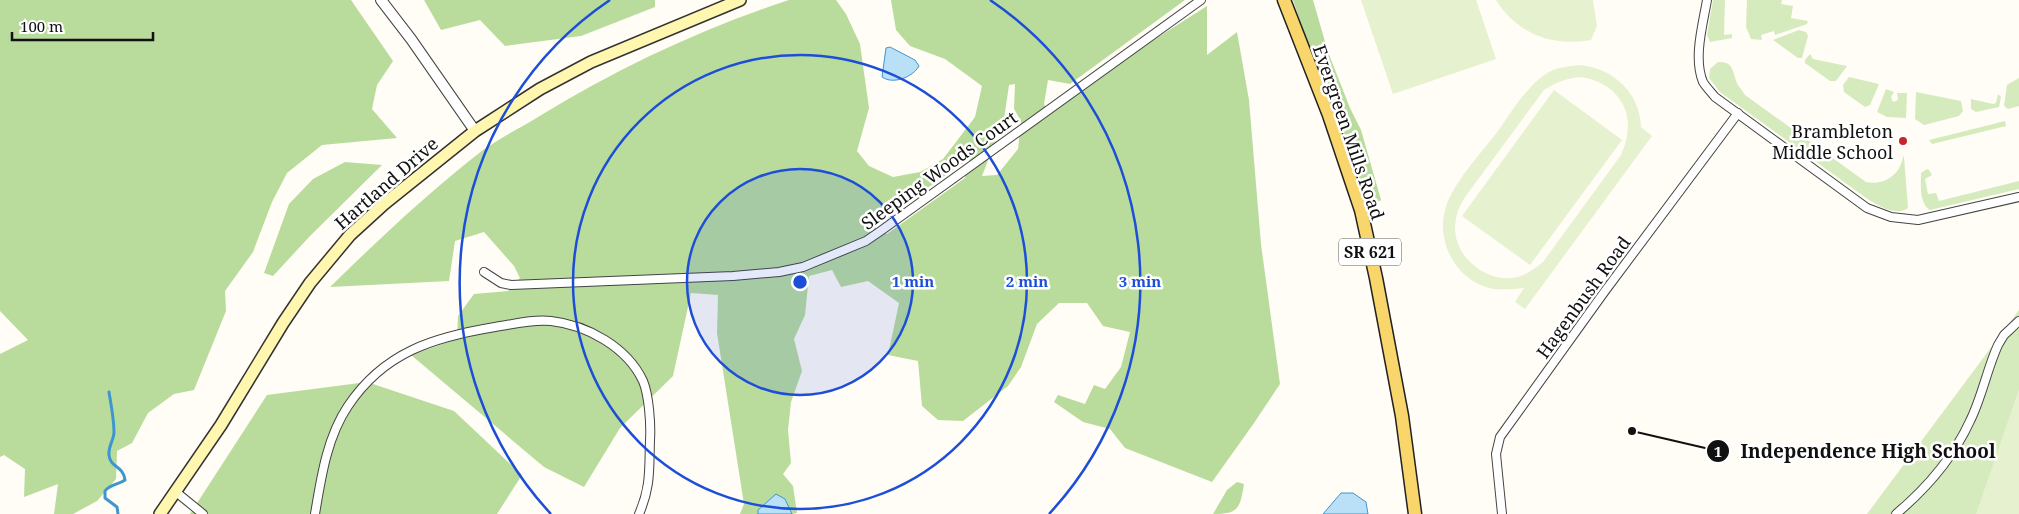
<svg xmlns="http://www.w3.org/2000/svg" width="2019" height="514" font-family="'Noto Serif',serif">
<rect width="100%" height="100%" fill="#fffdf5"/>
<!-- green -->
<g fill="#d5ebbd">
<path d="M1713 0H1725L1724 35 1732 34V38L1710 42 1707 35Z"/>
<path d="M1747 0H1782L1781 4 1793 6 1791 18 1808 21 1807 24 1775 35 1774 31 1761 35 1762 40 1751 39 1746 27Z"/>
<path d="M1799 30 1806 32 1808 36 1802 58H1798L1773 40Z"/>
<path d="M1810 54 1813 59 1847 66 1836 81H1830L1805 63V60Z"/>
<path d="M1718 62C1735 61 1732 73 1738 85 1740 88 1743 92 1745 95L1866 182C1883 186 1901 175 1903 156L1904 157 1908 208C1896 217 1877 205 1866 198L1720 92 1709 78 1710 69Z"/>
<path d="M1849 77 1879 84 1870 105 1865 107 1844 92 1843 85Z"/>
<path d="M2019 78V106L2008 109 2004 106 2007 85Z"/>
<path d="M1886 89 1894 92 1891 97 1893 102 1898 100 1897 93H1907L1906 118 1887 117 1877 112Z"/>
<path d="M1916 92 1961 101 1963 111 1959 116 1924 125 1915 119Z"/>
<path d="M1998 94 2001 97 1999 107 1976 112 1971 109V99L1993 104 1996 103Z"/>
<path d="M2005 121 2006 126 1932 144 1929 140Z"/>
<path d="M1927 169 1929 170 1932 175 1925 179 1928 194 1936 193 1939 201 2019 181V189L1930 210C1919 203 1921 185 1921 173Z"/>
<path d="M2019 310V514H1867Z"/>
</g>
<!-- forest -->
<g fill="#b9dc9c" fill-rule="evenodd">
<path d="M0 0H351L393 61 377 85 372 109 397 138 322 145 287 173 272 202 253 252 225 291 226 311 194 390 174 394 148 413 132 443 117 451 116 479 97 501 73 514H54L58 484 24 497 25 469 4 455 0 457V354L28 340 0 311Z"/>
<path d="M424 0H655V7L581 36 505 46 480 20 441 30Z"/>
<path d="M789 0H836L846 14 860 44 869 108 857 151 869 166 893 177 920 172 943 159 975 117 982 86 945 59 910 46 896 30 891 0H1185L1070 84 1048 80 1044 104 1049 114 1152 41 1207 6V55L1237 32 1249 100 1261 244 1280 384 1254 423 1212 482 1125 448 1110 429 1083 422 1054 402 1058 395 1085 404 1094 385 1105 389 1121 367 1130 332 1103 326 1087 303H1059L1037 324 1021 367 1008 386 963 421 938 420 922 406 918 361 888 355 899 303 868 281 841 287 832 270 809 276 805 315 794 339 802 371 791 402 788 430 791 463 783 474 793 486 797 513 792 514 785 499 759 510 758 514H740L744 504 717 333 718 295 691 293 673 376 620 428 584 487 544 467 411 355 457 339 458 316 474 294 508 291 520 278 514 266 484 232 455 241 449 281 330 287C379 239 429 192 483 150 500 138 520 128 538 117 618 68 701 29 789 0ZM1015 84 1014 109 1021 121 1018 149 997 175 982 176 1004 119 1009 85ZM970 158 965 178 887 234 873 226Z"/>
<path d="M1293 0H1313L1328 52 1350 108 1361 130 1381 200 1375 204 1365 194 1324 81 1303 30Z"/>
<path d="M345 162 382 165 310 236 273 276 264 273 289 204 313 179Z"/>
<path d="M367 382 454 411 522 475 497 514H190L267 395Z"/>
<path d="M1237 482 1244 484C1240 509 1238 514 1213 514L1227 490Z"/>
</g>
<!-- pitch -->
<g fill="#e6f2cf" fill-rule="evenodd">
<path d="M1361 0H1476L1496 59 1393 94Z"/>
<path d="M1496 0H1593L1597 26 1591 40C1553 47 1517 34 1496 0Z"/>
<path d="M1581 65C1614 69 1640 93 1641 127L1652 136 1525 309 1515 302 1524 288C1514 289 1504 290 1494 289 1458 283 1436 244 1445 210 1451 185 1482 152 1498 131 1508 117 1518 100 1530 88 1535 82 1541 77 1547 73 1558 67 1569 66 1581 65ZM1582 77C1623 85 1638 118 1621 155L1543 262C1534 269 1524 277 1512 278 1481 281 1449 251 1456 219 1457 211 1461 204 1465 197L1544 90C1556 82 1567 78 1582 77Z"/>
<path d="M1554 90 1622 140 1530 265 1462 216Z"/>
<path d="M2019 389V514H1976Z"/>
</g>
<!-- water -->
<g fill="#b9e0f7" stroke="#3f96cf">
<path d="M890 47 915 60 919 66C913 77 893 85 882 77L886 48Z"/>
<path d="M1341 493H1353L1366 502 1368 514H1323Z"/>
<path d="M776 494 785 499 792 514H758V510Z"/>
</g>
<g fill="none" stroke-linecap="round" stroke-linejoin="round">
<!-- stream -->
<path stroke="#3f96cf" stroke-width="3" d="M109 392C111 405 114 419 114 432 114 440 108 446 109 455 110 468 123 465 125 480 118 485 110 484 105 491V498L117 507 118 514"/>
<!-- minor casing -->
<g stroke="#444" stroke-width="10">
<g id="minor">
<path d="M1707 0C1703 24 1693 58 1703 82 1706 87 1711 92 1715 97L1867 208 1891 217 1918 220 2019 197"/>
<path d="M484 272 501 283 511 285 733 276 779 272 803 267 866 241 882 230 1201 0"/>
<path d="M176 492 203 514"/>
<path d="M315 514C321 478 327 437 348 406 384 352 434 337 495 327 514 324 533 319 551 321 587 325 627 347 643 381 649 395 651 425 650 440 649 469 651 487 639 514"/>
<path d="M1502 514 1496 454 1500 437 1605 291 1738 113"/>
<path d="M1896 514C1927 488 1953 458 1970 421 1982 397 1987 369 1998 345L2004 335 2019 321"/>
</g>
</g>
<!-- tertiary casing -->
<g stroke="#444" stroke-width="12">
<path id="tertiary" d="M381 0 411 39 475 131"/>
</g>
<!-- secondary casing -->
<g stroke="#333" stroke-width="14">
<path id="secondary" d="M160 514 221 425 283 323 310 283 350 235 384 204 475 131 540 89 591 62 740 0"/>
</g>
<!-- primary casing -->
<g stroke="#222" stroke-width="15">
<path id="primary" d="M1284 0 1329 115 1361 210 1376 278 1402 416 1415 514"/>
</g>
<!-- minor -->
<use href="#minor" stroke="#fff" stroke-width="8"/>
<!-- tertiary -->
<use href="#tertiary" stroke="#fff" stroke-width="10"/>
<!-- secondary -->
<use href="#secondary" stroke="#fff6b0" stroke-width="11"/>
<!-- primary -->
<use href="#primary" stroke="#f9d66b" stroke-width="12"/>
</g>
<!-- distance rings -->
<circle cx="800" cy="282" r="113" fill="#1d4ed8" fill-opacity=".12"/>
<g fill="none" stroke="#1d4ed8" stroke-width="2.5">
<circle cx="800" cy="282" r="113"/>
<circle cx="800" cy="282" r="227"/>
<path d="M551 514A340 340 0 0 1 610 0M990 0A340 340 0 0 1 1049 514"/>
</g>
<!-- markers -->
<circle fill="#c4262e" stroke="#fff" stroke-width="2" cx="1903" cy="141" r="5"/>
<g text-anchor="middle" dominant-baseline="central" stroke-width="5" stroke-linejoin="round" paint-order="stroke">
<!-- shield labels -->
<rect fill="#fff" stroke="#585858" stroke-width="1" x="1339" y="238.5" width="62" height="27" rx="4"/>
<g font-size="16" font-weight="bold" fill="#111">
<text x="1370" y="252">SR 621</text>
</g>
<!-- poi labels -->
<g font-size="18" fill="#111" stroke="#fff" text-anchor="end">
<text x="1893" y="131">Brambleton<tspan x="1893" dy="21">Middle School</tspan></text>
</g>
<!-- street labels -->
<g font-size="18" fill="#111" stroke="#fff">
<text transform="translate(1349 132) rotate(71)">Evergreen Mills Road</text>
<text transform="translate(939 170) rotate(-36)">Sleeping Woods Court</text>
<text transform="translate(386 183) rotate(-41)">Hartland Drive</text>
<text transform="translate(1583 297) rotate(-54)">Hagenbush Road</text>
</g>
</g>
<circle cx="800" cy="282" r="8" fill="#1d4ed8" stroke="#fff" stroke-width="2.5"/>
<g font-size="15" text-anchor="middle" font-weight="bold" fill="#1d4ed8" stroke="#fff" stroke-width="5" stroke-linejoin="round" paint-order="stroke">
<text x="913" y="287">1 min</text>
<text x="1027" y="287">2 min</text>
<text x="1140" y="287">3 min</text>
</g>
<!-- callouts -->
<path fill="none" stroke="#111" stroke-width="2" d="M1632 431L1718 451"/>
<g fill="#111" stroke="#fff" stroke-width="2">
<circle cx="1632" cy="431" r="5"/>
<circle cx="1718" cy="451" r="12"/>
</g>
<g font-size="15" text-anchor="middle" font-weight="bold" fill="#fff">
<text x="1718" y="457">1</text>
</g>
<g font-size="19" text-anchor="middle" font-weight="bold" fill="#111" stroke="#fff" stroke-width="5" stroke-linejoin="round" paint-order="stroke">
<text x="1868" y="458">Independence High School</text>
</g>
<!-- scale -->
<path d="M12 32v8h141v-8" fill="none" stroke="#111111" stroke-width="2.5"/>
<text x="20" y="32" font-size="15" fill="#111111" stroke="#ffffff" stroke-width="4" paint-order="stroke">100 m</text>
</svg>
